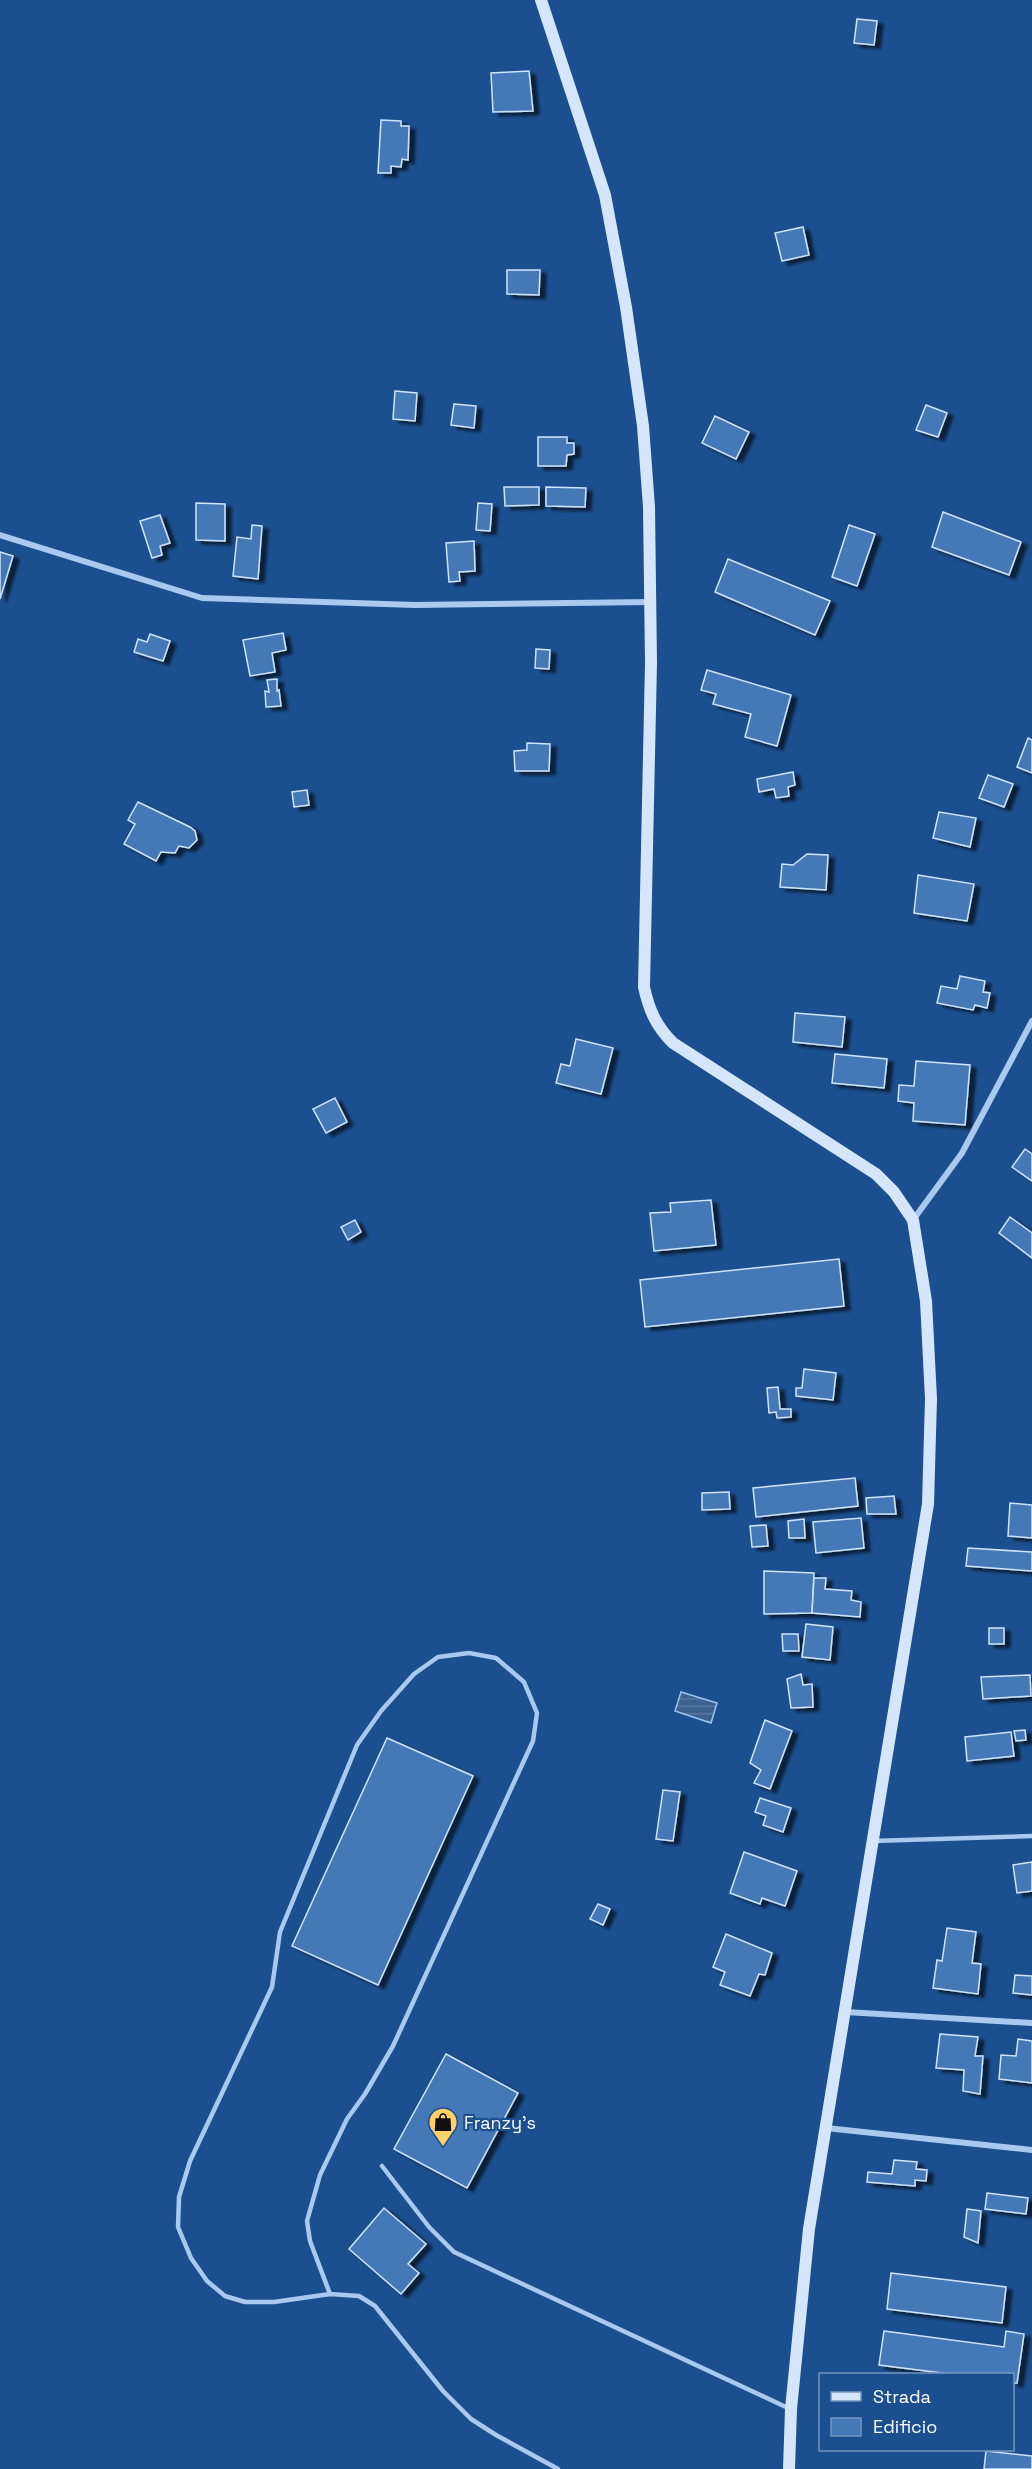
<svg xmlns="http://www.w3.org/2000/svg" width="1032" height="2469" font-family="'Space Grotesk',sans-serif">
<defs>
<pattern id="water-rules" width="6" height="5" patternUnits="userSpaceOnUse" patternTransform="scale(1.5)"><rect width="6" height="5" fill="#3c6290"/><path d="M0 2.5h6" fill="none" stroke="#597aa1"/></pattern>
<filter id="shadow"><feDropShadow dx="6" dy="3.5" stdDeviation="1.5" flood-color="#0009"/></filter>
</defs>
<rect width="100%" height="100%" fill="#1b4f8f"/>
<!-- water -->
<path fill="url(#water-rules)" stroke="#9cc4f0" stroke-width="1.5" d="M681 1692 717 1703 711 1723 675 1711Z"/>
<!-- building -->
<g fill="#4478b7" stroke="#cfe3fa" stroke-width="1.5" filter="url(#shadow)">
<path d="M857 19 877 21 874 45 854 43Z"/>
<path d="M529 71 533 111 493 112 491 73Z"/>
<path d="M381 120 401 121V126H409L408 160 402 159 401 167 391 166V173H378Z"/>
<path d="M803 227 809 255 782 261 775 233Z"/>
<path d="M507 270H540L539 295 507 294Z"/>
<path d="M395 391 417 393 415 421 393 419Z"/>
<path d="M454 404 476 406 474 428 451 425Z"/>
<path d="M926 405 947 413 938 437 916 430Z"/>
<path d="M715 416 749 432 736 459 702 443Z"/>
<path d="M538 437H567V443H574V454L567 455 566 466H538Z"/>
<path d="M504 487H539V505L505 506Z"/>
<path d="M546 487 586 488 585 507 546 506Z"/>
<path d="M196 503 225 504V541L196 540Z"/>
<path d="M478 503 492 504 490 531 476 530Z"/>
<path d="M943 512 1021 542 1009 575 932 547Z"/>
<path d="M160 515 170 543 160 546 162 555 152 558 140 521Z"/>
<path d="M252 525 262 526 258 579 233 576 237 537 251 539Z"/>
<path d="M849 525 875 534 857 586 832 577Z"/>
<path d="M474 541 475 571 459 572 460 581 449 582 446 543Z"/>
<path d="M0 552 13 556 0 599Z"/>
<path d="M728 559 830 601 815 635 715 592Z"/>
<path d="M283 633 286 650 272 653 275 672 250 676 243 640Z"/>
<path d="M150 634 170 641 163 661 134 652 138 639 147 642Z"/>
<path d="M536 649 550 650 549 669 535 668Z"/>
<path d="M707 670 791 695 777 746 745 737 751 714 713 704 716 694 701 690Z"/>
<path d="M277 679V691L279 690 281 706 266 707 265 691 269 692 267 680Z"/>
<path d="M1028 738 1032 740V773L1017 767Z"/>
<path d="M527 743 550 744 549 771H515L514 751 527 750Z"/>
<path d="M793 772 795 785 788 787 789 796 776 798 774 789 759 792 757 779Z"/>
<path d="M988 775 1013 784 1004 807 979 798Z"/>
<path d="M307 790 309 805 294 807 292 792Z"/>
<path d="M138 802 190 827 195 831 197 840 189 848 179 846 175 853 161 852 156 861 124 844 135 824 128 820Z"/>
<path d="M939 812 976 818 970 847 933 838Z"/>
<path d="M807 854 828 855 826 890 780 887 782 864 793 865Z"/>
<path d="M918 875 974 884 967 921 914 913Z"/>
<path d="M960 976 985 981 983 992 990 993 987 1008 975 1005 973 1010 937 1003 941 986 957 989Z"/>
<path d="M795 1013 845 1017 842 1047 793 1042Z"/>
<path d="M576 1039 613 1048 601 1094 556 1083 561 1064 570 1066Z"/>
<path d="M835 1054 887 1059 884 1088 832 1083Z"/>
<path d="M916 1061 970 1065 965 1125 913 1121 914 1103 898 1101 899 1085 914 1086Z"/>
<path d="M335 1098 347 1122 326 1133 313 1109Z"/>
<path d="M1025 1149 1032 1154V1181L1012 1167Z"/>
<path d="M711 1200 716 1245 654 1251 650 1213 671 1212 670 1203Z"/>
<path d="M1010 1217 1032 1233V1258L999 1233Z"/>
<path d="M355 1220 361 1232 348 1240 341 1227Z"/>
<path d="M839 1259 844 1306 645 1327 640 1280Z"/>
<path d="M804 1369 836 1373 833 1400 796 1396V1388H802Z"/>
<path d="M778 1387 780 1409H791V1417L777 1418 776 1412 769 1413 767 1388Z"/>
<path d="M855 1478 858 1506 756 1517 753 1488Z"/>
<path d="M729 1492 730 1509 702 1510V1493Z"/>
<path d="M894 1496 896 1514H867L866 1498Z"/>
<path d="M1010 1503 1032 1505V1538L1008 1536Z"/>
<path d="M861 1518 864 1548 816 1553 813 1522Z"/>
<path d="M804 1519 805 1538H789L788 1521Z"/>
<path d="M766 1525 768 1546 752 1547 750 1526Z"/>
<path d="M968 1548 1032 1552V1571L966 1566Z"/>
<path d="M764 1571 814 1573 812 1613 764 1614Z"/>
<path d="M814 1578H826L825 1589 852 1591 851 1600 861 1602 860 1617 812 1613Z"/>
<path d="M806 1624 833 1627 830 1660 802 1657Z"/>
<rect x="989" y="1628" width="15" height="16"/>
<path d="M782 1634H798L799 1651H783Z"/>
<path d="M801 1674 803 1685 812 1684 813 1707 791 1708 787 1679Z"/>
<path d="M1030 1675 1031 1696 983 1699 981 1677Z"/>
<path d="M765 1720 792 1731 770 1789 754 1783 761 1770 750 1763Z"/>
<path d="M1025 1730 1026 1740 1016 1741 1014 1731Z"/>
<path d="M1011 1732 1014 1756 967 1761 965 1737Z"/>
<path d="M387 1738 473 1776 378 1985 292 1946Z"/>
<path d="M663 1790 680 1792 673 1841 656 1839Z"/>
<path d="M760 1798 791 1808 783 1832 763 1825 766 1816 755 1812Z"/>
<path d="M744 1852 797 1871 785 1906 762 1898 760 1904 730 1893Z"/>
<path d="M1032 1862V1891L1017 1893 1013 1865Z"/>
<path d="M598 1904 610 1909 603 1925 590 1919Z"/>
<path d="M947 1928 976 1932 972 1963 981 1964 978 1994 933 1988 937 1960 942 1961Z"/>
<path d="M726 1934 772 1953 765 1975 759 1974 750 1996 720 1985 725 1972 713 1967Z"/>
<path d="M1015 1975 1032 1976V1995L1013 1993Z"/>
<path d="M940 2034 978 2037 975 2056H983L980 2094 963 2091 964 2070 936 2068Z"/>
<path d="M1018 2039 1032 2041V2083L999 2079 1001 2055 1016 2056Z"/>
<path d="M446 2054 518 2093 467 2188 394 2149Z"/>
<path d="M894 2160 917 2162 916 2169 927 2170 926 2181 915 2180V2186L867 2182 868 2172 892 2174Z"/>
<path d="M987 2193 1028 2198 1026 2214 985 2209Z"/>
<path d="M384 2208 426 2244 408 2264 419 2273 401 2294 349 2249Z"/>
<path d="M967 2209 981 2211 978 2243 964 2237Z"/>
<path d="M891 2273 1006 2287 1002 2323 887 2309Z"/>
<path d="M884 2331 1004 2347 1006 2331 1024 2334 1017 2383H1012V2374H950L879 2365Z"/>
<path d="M986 2451 1032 2456V2469H984Z"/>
</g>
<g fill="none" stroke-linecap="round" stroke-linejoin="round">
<!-- lane -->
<g stroke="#a9c9ee" stroke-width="4.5">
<path d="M873 1841 1032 1836"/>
<path d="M382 2166 429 2227 454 2252 788 2408"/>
<path d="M330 2294 310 2241 307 2221 320 2175 347 2119 365 2094 393 2046 533 1741 537 1713 524 1682 496 1658 469 1653 438 1657 414 1674 381 1711 357 1745 280 1932 272 1987 190 2161 179 2197 178 2227 191 2258 207 2281 225 2296 245 2302H274L330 2294 359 2296 375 2306 443 2391 471 2419 496 2435 558 2469"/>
</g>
<!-- street -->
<g stroke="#a9c9ee" stroke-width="6">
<path d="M0 535 202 598 415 605 650 602"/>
<path d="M913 1220 962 1153 1032 1021"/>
<path d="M845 2012 1032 2023"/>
<path d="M826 2128 1032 2150"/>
</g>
<!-- secondary -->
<path stroke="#d6e6fa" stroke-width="12" d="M541 0 605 195 626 307 643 426 649 507 651 663 644 987C649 1010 656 1026 673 1043L876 1174 894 1192 913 1220 926 1301 931 1399 928 1504 809 2229 791 2409 789 2469"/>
</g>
<!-- icons -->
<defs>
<g id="shop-pin" transform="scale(1.5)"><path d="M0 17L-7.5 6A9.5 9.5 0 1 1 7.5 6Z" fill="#ffd166" stroke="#1b4f8f"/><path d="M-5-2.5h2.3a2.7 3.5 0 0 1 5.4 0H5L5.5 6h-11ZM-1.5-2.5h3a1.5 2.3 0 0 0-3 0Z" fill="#111"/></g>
</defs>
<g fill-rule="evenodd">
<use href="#shop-pin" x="443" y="2122"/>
</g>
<g text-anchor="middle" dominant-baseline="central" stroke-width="4.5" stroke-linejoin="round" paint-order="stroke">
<!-- poi labels -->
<g font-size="18" fill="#fff" stroke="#1b4f8f" text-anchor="start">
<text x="464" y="2122">Franzy's</text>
</g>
</g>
<!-- legend -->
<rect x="819" y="2373" width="195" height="78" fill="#1b4f8f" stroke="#7695bc" stroke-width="1.5"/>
<rect x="831" y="2392" width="30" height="9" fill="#d6e6fa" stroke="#7695bc" stroke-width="1.5"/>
<text x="873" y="2403" font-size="18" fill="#ffffff">Strada</text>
<rect x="831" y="2418" width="30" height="18" fill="#4478b7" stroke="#7695bc" stroke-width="1.5"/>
<text x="873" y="2433" font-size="18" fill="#ffffff">Edificio</text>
</svg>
